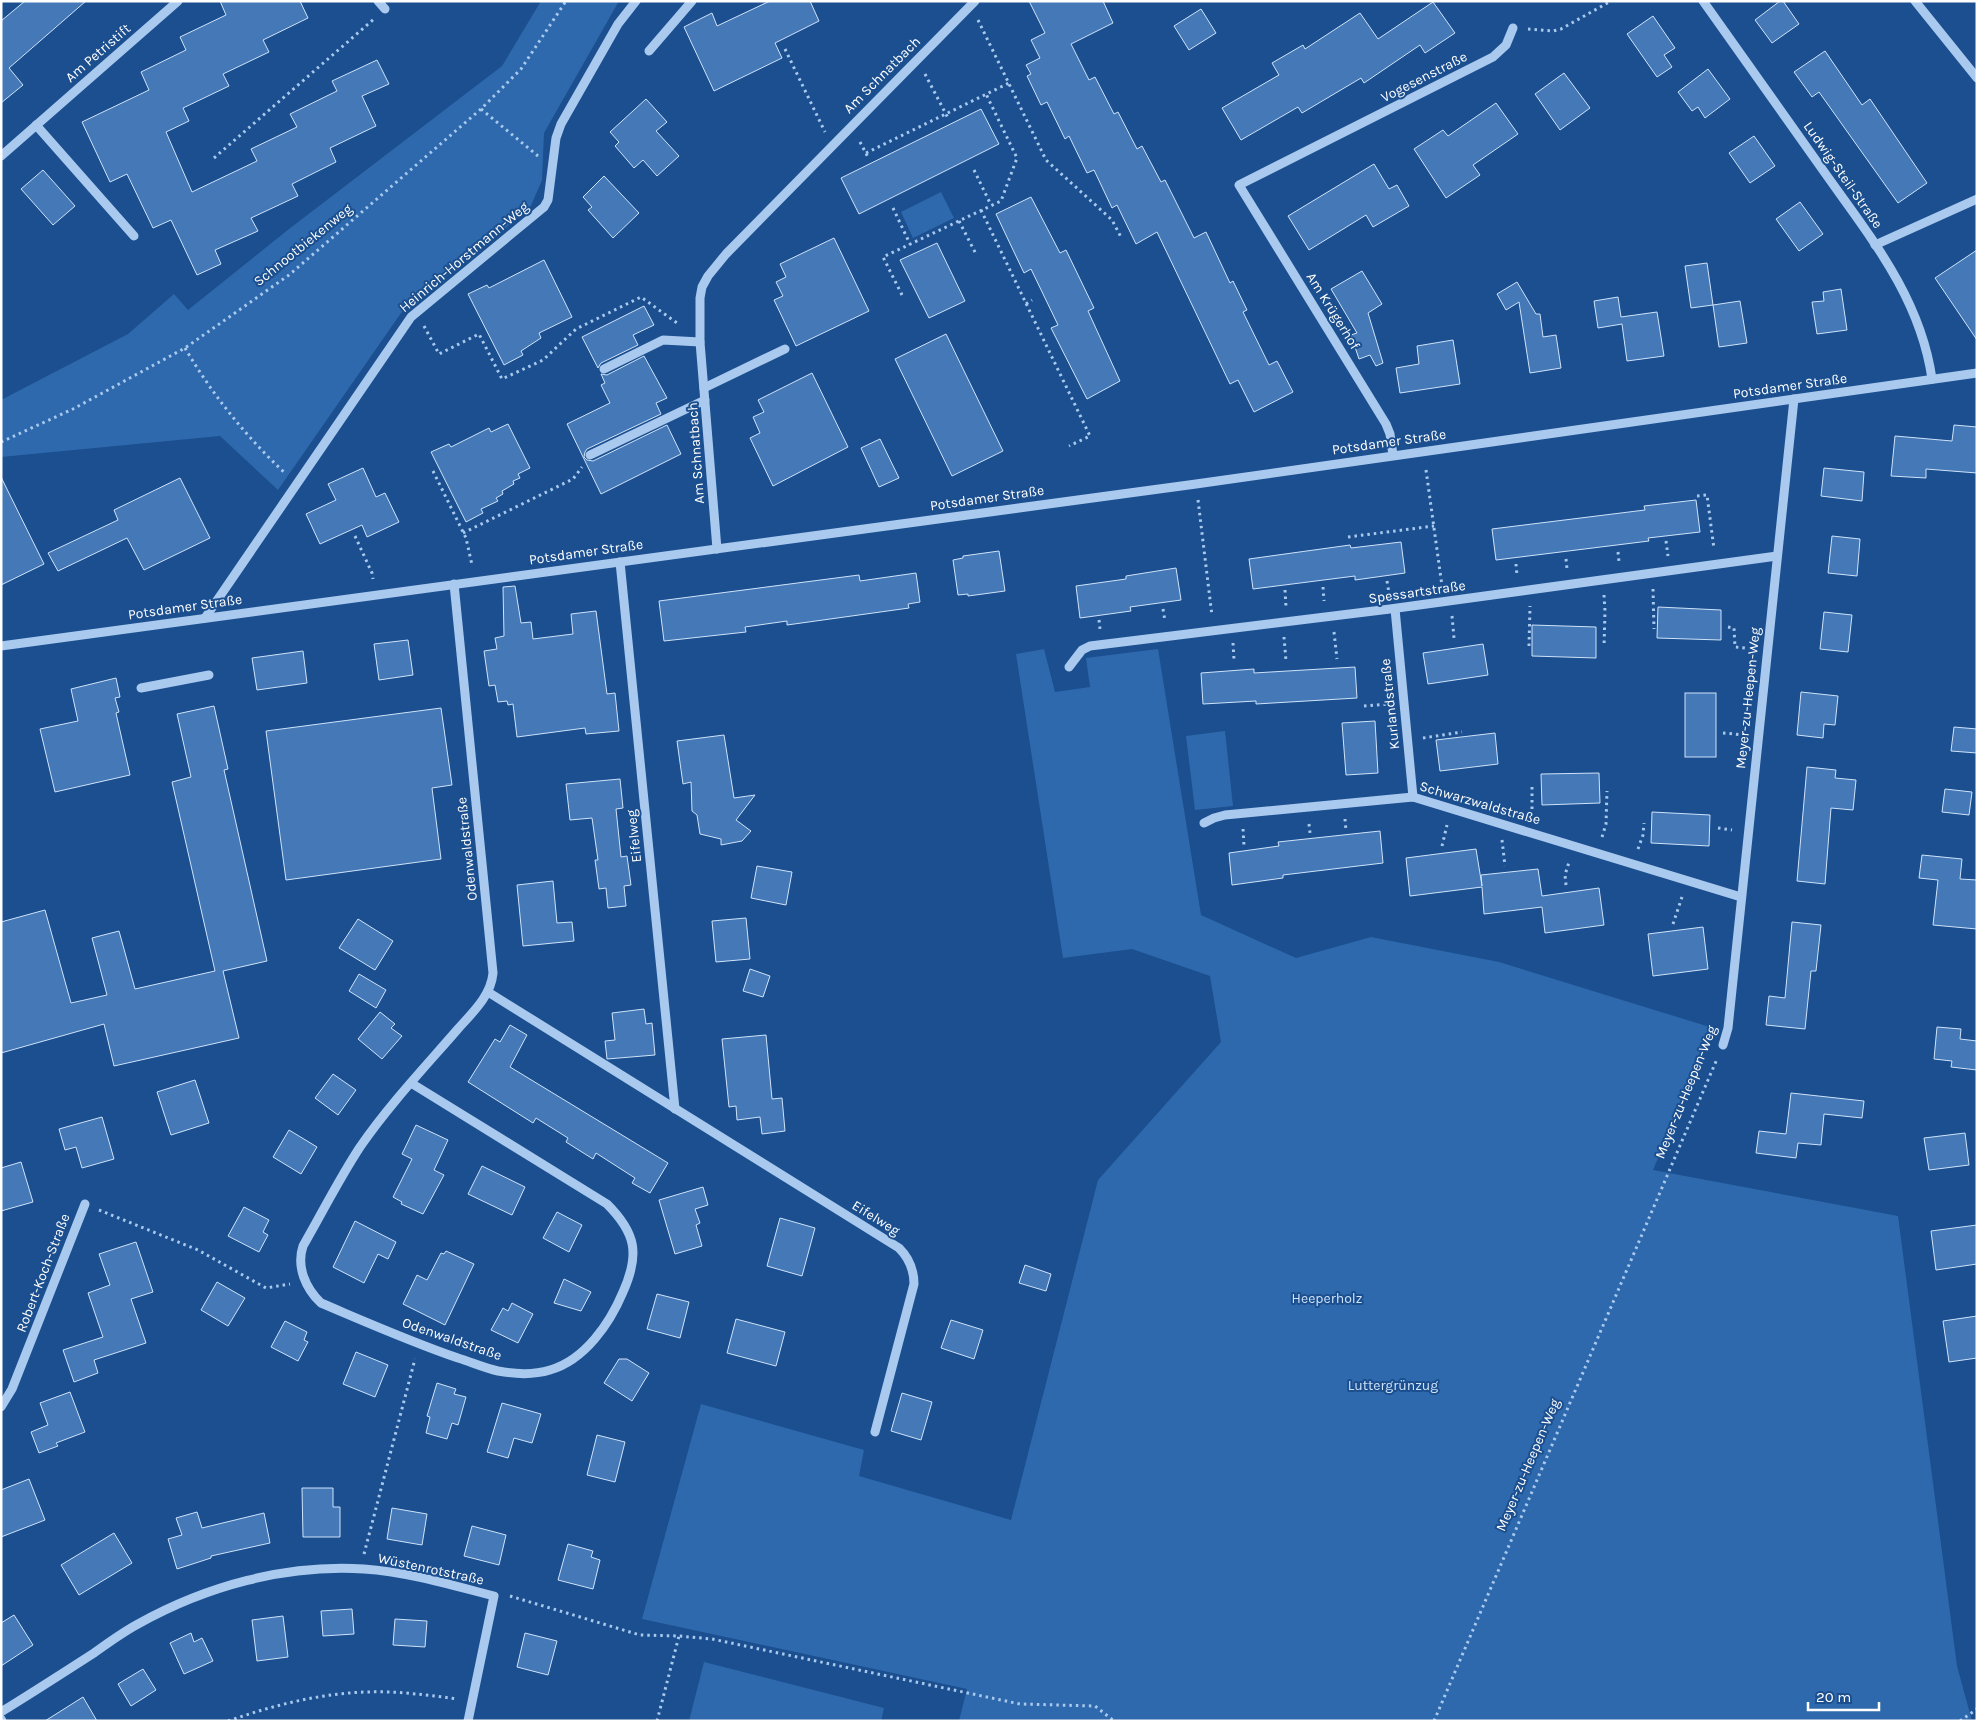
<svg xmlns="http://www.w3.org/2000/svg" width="1978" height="1722" font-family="Karla,sans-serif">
<rect width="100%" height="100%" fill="#1b4f8f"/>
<!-- green -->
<g fill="#2e69ad">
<path d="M541 1H619L544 133 542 180 530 208 401 313 278 490 220 436 1 457V400L128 334 174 294 188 310 289 229 502 66Z"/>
<path d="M941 192 954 218 913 238 901 212Z"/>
<path d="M1044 649 1055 692 1090 687 1086 658 1158 649 1201 915 1296 958 1371 937 1499 962 1713 1028 1653 1170 1898 1216 1957 1666 1972 1721H959L967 1689 642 1619 701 1404 864 1450 859 1476 1011 1520 1098 1180 1221 1042 1210 976 1132 949 1063 958 1016 654Z"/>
<path d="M1225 731 1233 806 1195 810 1186 736Z"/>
<path d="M704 1662 884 1708 881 1721H689Z"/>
</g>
<!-- building -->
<g fill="#4478b7" stroke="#cfe3fa">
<path d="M25 1H86L9 68 23 85 1 103V21Z"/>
<path d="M220 1H300L308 18 263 40 269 52 223 74 229 86 183 108 189 121 166 132 192 192 257 161 251 149 297 127 290 114 337 91 332 81 377 60 389 84 362 96 376 126 330 148 336 162 292 184 298 196 251 218 258 231 215 250 221 264 197 275 171 220 153 228 127 174 110 182 82 122 149 90 141 72 186 50 180 37 226 15Z"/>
<path d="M770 1H810L819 21 775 43 782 58 714 91 684 27 712 13 717 26Z"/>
<path d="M1029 1H1103L1113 23 1071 44 1089 80 1095 77 1114 114 1118 112 1137 149 1142 146 1161 182 1165 180 1194 238 1206 232 1230 283 1233 281 1247 310 1243 312 1269 365 1277 361 1293 392 1254 412 1238 380 1230 384 1157 232 1136 244 1117 205 1112 208 1094 170 1087 173 1069 136 1065 139 1047 102 1041 105 1027 76 1031 74 1026 65 1040 58 1031 40 1045 33Z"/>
<path d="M1780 1H1783L1799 24 1772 43 1755 20Z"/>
<path d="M1433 2 1455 33 1425 53 1420 45 1364 83 1361 78 1302 113 1298 107 1241 140 1222 108 1279 75 1272 63 1303 45 1305 49 1360 13 1378 39Z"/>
<path d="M1201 9 1216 33 1189 50 1174 26Z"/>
<path d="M1653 16 1675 48 1664 55 1672 67 1657 77 1627 34Z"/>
<path d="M1825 51 1862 105 1870 99 1927 183 1898 203 1819 92 1812 97 1794 72Z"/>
<path d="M1708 69 1730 99 1705 118 1698 107 1692 111 1678 92Z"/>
<path d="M1564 73 1590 108 1560 130 1535 94Z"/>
<path d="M646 99 667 122 656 131 679 156 657 176 643 160 634 168 615 146 619 142 610 132Z"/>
<path d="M1496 103 1518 134 1473 165 1480 175 1446 198 1414 149 1443 130 1448 136Z"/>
<path d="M981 109 999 144 859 214 841 178Z"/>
<path d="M1754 136 1775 166 1750 183 1729 153Z"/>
<path d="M1374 164 1389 189 1397 185 1409 206 1373 227 1366 215 1309 250 1288 216Z"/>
<path d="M43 170 75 206 53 225 21 189Z"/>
<path d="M604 176 639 213 613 238 588 210 592 207 583 197Z"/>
<path d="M1031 197 1060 253 1066 250 1094 308 1088 311 1120 381 1087 399 1051 328 1058 325 1031 269 1024 273 996 214Z"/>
<path d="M1800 202 1823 234 1799 251 1776 219Z"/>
<path d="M834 238 869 311 796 346 774 300 783 296 776 282 786 277 780 264Z"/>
<path d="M937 243 965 301 929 318 900 260Z"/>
<path d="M1977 250V340L1935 278Z"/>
<path d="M544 260 572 317 539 333 541 338 521 351 523 355 504 365 468 294 487 285 489 288Z"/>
<path d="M1707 263 1713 305 1691 308 1685 266Z"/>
<path d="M1362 271 1382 304 1368 313 1383 363 1376 366 1370 355 1359 359 1351 335 1357 333 1331 289Z"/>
<path d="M1517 282 1536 314H1540L1543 337 1556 335 1561 368 1530 373 1519 302 1506 310 1497 294Z"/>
<path d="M1841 289 1847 330 1817 334 1812 302 1824 301 1823 292Z"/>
<path d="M1618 297 1621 317 1657 312 1664 356 1627 361 1622 324 1598 328 1594 301Z"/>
<path d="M1740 301 1747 343 1719 347 1713 305Z"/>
<path d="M644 306 654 325 633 335 638 345 601 363 598 368 582 337Z"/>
<path d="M946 334 1003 451 952 476 895 359Z"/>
<path d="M1453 340 1460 384 1400 393 1396 368 1419 364 1417 346Z"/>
<path d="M644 356 667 398 656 403 661 414 587 449 585 452 584 457 587 460 593 461 667 425 681 454 601 494 567 424 610 403 601 385 605 383 601 374 607 375Z"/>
<path d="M812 373 848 447 773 486 750 438 760 433 753 417 764 412 758 400Z"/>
<path d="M508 424 530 468 518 474 520 478 513 481 514 484 502 491 503 494 496 498 498 501 481 509 483 513 466 522 431 452 449 444 451 447 489 428 491 432Z"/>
<path d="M1954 425 1977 427V473L1926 469V478L1891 476 1895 436 1952 441Z"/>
<path d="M880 439 899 478 879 487 861 448Z"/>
<path d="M363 468 376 497 385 493 399 522 367 537 362 525 320 544 306 514 336 500 328 484Z"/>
<path d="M1824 468 1864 472 1862 501 1821 496Z"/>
<path d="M1 477 44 564 1 585Z"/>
<path d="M180 478 210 538 144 570 127 538 58 571 48 553 118 520 114 510Z"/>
<path d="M1696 500 1700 532 1648 538 1649 541 1496 560 1492 529 1645 510 1644 506Z"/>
<path d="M1832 536 1860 539 1857 576 1828 573Z"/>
<path d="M1401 542 1405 573 1355 580V576L1253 589 1249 559 1350 545 1351 548Z"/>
<path d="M999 551 1005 591 968 596V594L958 595 953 560 963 558V556Z"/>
<path d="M1176 568 1181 600 1130 607 1131 611 1080 618 1076 586 1126 579V576Z"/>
<path d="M916 573 920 602 908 604 909 608 787 625V621L745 627 746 632 664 641 659 601 859 575 860 581Z"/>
<path d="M515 586 521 623 531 622 533 639 573 634 571 614 596 611 607 694 615 693 619 731 586 734 585 728 517 737 513 704 508 705 507 701 498 702 495 685 489 686 484 651 497 649 495 638 504 636 503 587Z"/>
<path d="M1658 607 1721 610V640L1657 638Z"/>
<path d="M1824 612 1852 615 1848 652 1820 649Z"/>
<path d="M1532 625 1596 627V658L1532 656Z"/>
<path d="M408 640 413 675 379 680 374 644Z"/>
<path d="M1483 644 1488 675 1428 684 1423 653Z"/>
<path d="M303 651 307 683 257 690 252 658Z"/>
<path d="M1355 667 1357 698 1256 704V701L1203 704 1201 673 1254 669V673Z"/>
<path d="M116 678 120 697 115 698 119 712 116 713 130 775 55 792 40 729 78 721 71 689Z"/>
<path d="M1801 692 1838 696 1835 725 1824 724 1823 738 1797 735Z"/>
<rect x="1685" y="693" width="31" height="64"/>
<path d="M214 706 228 769 224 770 267 961 223 971 239 1038 114 1066 104 1024 1 1053V922L45 910 71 1003 107 995 92 938 119 931 135 989 215 971 172 782 191 777 177 714Z"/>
<path d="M441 708 452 785 432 788 441 859 286 880 266 731Z"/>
<path d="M1375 721 1378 773 1346 775 1342 723Z"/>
<path d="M1954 727 1977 729V753L1951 751Z"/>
<path d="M1495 733 1498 764 1440 771 1436 740Z"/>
<path d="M724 735 734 798 755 795 736 820 751 831 742 841 721 845V839L700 834 697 815 692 811 691 782 683 784 677 741Z"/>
<path d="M1807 767 1836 770 1835 778 1856 780 1853 810 1831 808 1825 884 1797 881Z"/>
<path d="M1599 773 1600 803 1542 805 1541 774Z"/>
<path d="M620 779 623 808 616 809 621 857 627 856 631 885 624 886 626 906 608 908 606 888 599 889 595 860H598L592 818 570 820 566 784Z"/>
<path d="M1945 789 1972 792 1969 815 1942 812Z"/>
<path d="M1652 812 1710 815 1709 846 1651 843Z"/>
<path d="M1380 831 1383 863 1283 875V878L1232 885 1229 853 1279 846 1278 842Z"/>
<path d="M1476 849 1482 886 1481 875 1538 869 1542 896 1599 888 1604 925 1545 933 1542 907 1484 914 1482 887 1410 896 1406 858Z"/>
<path d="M1922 855 1962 859 1960 879 1977 880V929L1933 925 1938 880 1919 878Z"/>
<path d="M757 866 792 872 786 905 751 898Z"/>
<path d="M553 881 557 923 572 922 574 941 523 946 517 885Z"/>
<path d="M746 918 750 959 716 962 712 921Z"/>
<path d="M358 919 393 941 375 970 339 948Z"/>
<path d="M1792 922 1821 925 1816 971H1811L1805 1029 1766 1025 1769 996 1785 998Z"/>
<path d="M1703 927 1708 969 1653 976 1648 934Z"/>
<path d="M750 969 770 976 763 997 743 991Z"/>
<path d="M359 974 386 990 376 1008 349 991Z"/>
<path d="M644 1009 646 1024 652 1023 655 1055 607 1059 605 1041 615 1040 612 1013Z"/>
<path d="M380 1012 395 1024 391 1028 402 1036 382 1059 358 1039Z"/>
<path d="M510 1025 527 1035 510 1067 668 1163 650 1193 632 1183 635 1178 596 1153 593 1159 566 1142 568 1138 536 1118 533 1123 468 1082 495 1039 500 1042Z"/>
<path d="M1937 1027 1961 1029 1960 1039 1977 1041V1070L1951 1067 1952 1061 1934 1059Z"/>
<path d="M766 1035 772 1099 782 1098 785 1131 762 1134 760 1117 737 1120 736 1106 729 1107 722 1039Z"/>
<path d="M333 1074 356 1090 338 1115 315 1098Z"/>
<path d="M195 1080 209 1123 171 1135 157 1092Z"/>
<path d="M1791 1093 1864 1101 1862 1118 1824 1114 1821 1145 1798 1143 1796 1158 1756 1153 1759 1131 1786 1134Z"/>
<path d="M102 1117 114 1159 82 1168 76 1147 65 1150 59 1129Z"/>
<path d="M416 1125 448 1140 434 1170 444 1175 423 1214 401 1204 402 1202 393 1197 412 1159 402 1154Z"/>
<path d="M289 1130 317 1147 301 1174 273 1157Z"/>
<path d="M1965 1133 1969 1165 1929 1170 1924 1138Z"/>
<path d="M21 1162 33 1202 1 1211V1168Z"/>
<path d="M482 1166 525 1187 512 1215 468 1194Z"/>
<path d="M703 1187 708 1205 695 1209 700 1223 696 1225 702 1246 675 1254 659 1200Z"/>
<path d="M244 1207 269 1220 263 1232 268 1235 259 1252 228 1236Z"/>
<path d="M557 1212 582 1225 569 1252 543 1238Z"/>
<path d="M780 1218 815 1228 802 1276 767 1266Z"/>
<path d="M355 1221 396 1242 388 1259 378 1254 364 1283 333 1267Z"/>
<path d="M1977 1225V1264L1936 1270 1931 1231Z"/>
<path d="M136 1242 153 1292 131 1299 146 1343 94 1360 98 1373 74 1382 63 1350 103 1337 88 1293 110 1285 99 1254Z"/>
<path d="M446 1251 474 1264 445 1325 403 1304 417 1275 427 1280 441 1253 444 1254Z"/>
<path d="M1025 1265 1051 1274 1046 1291 1019 1283Z"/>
<path d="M564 1279 591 1292 581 1311 554 1303Z"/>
<path d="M217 1282 245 1298 228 1326 201 1310Z"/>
<path d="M657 1294 689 1302 680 1338 647 1329Z"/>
<path d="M512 1303 533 1314 518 1343 491 1330 503 1308 508 1311Z"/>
<path d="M1977 1316V1358L1949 1362 1943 1321Z"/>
<path d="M736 1319 785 1332 776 1366 727 1353Z"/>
<path d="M951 1320 983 1330 974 1359 941 1348Z"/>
<path d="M285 1321 307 1332 304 1340 308 1342 298 1361 271 1347Z"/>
<path d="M356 1352 388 1365 375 1397 343 1384Z"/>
<path d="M619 1359H627L649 1373 632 1401 604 1383Z"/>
<path d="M437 1383 456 1389 454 1394 466 1397 458 1425 452 1423 447 1439 426 1433 430 1417 427 1416Z"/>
<path d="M70 1392 85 1432 56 1443 58 1446 39 1453 31 1432 48 1425 40 1403Z"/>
<path d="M902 1393 932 1402 921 1440 891 1431Z"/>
<path d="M502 1403 541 1414 532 1443 514 1438 508 1458 487 1452Z"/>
<path d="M597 1435 625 1442 615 1482 587 1475Z"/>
<path d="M29 1479 45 1520 1 1537V1490Z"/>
<path d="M302 1488H333V1507H340V1537H303Z"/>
<path d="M392 1508 427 1514 422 1545 387 1539Z"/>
<path d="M197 1512 202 1528 264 1513 270 1543 211 1556V1558L177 1569 168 1539 182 1535 176 1518Z"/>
<path d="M472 1526 506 1535 499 1565 464 1556Z"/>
<path d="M114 1533 132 1563 79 1595 61 1565Z"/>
<path d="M568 1544 593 1551 591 1557 600 1560 593 1589 558 1580Z"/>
<path d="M352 1609 354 1634 323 1636 321 1611Z"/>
<path d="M14 1615 33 1645 1 1666V1623Z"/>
<path d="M283 1616 288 1657 257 1661 252 1620Z"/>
<path d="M395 1619 427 1621 425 1647 393 1645Z"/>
<path d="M191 1633 194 1642 202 1638 213 1661 184 1674 170 1643Z"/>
<path d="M525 1633 557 1641 548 1675 517 1667Z"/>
<path d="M143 1669 156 1690 131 1706 118 1684Z"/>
<path d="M83 1697 97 1721H45Z"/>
</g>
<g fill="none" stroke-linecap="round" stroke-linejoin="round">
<!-- path -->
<g stroke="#a9c9ee" stroke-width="3" stroke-dasharray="2.5 4" stroke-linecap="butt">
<path d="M978 20 1046 160 1112 220 1122 239"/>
<path d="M1528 29 1553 31 1561 29 1611 1"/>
<path d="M785 49 825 132"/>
<path d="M925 74 949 120"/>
<path d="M481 109 538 156"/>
<path d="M860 142 869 159"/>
<path d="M866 153 1009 83"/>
<path d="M214 158 374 19"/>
<path d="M974 170 991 205"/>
<path d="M893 208 910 244"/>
<path d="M981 210 1090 436 1069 446"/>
<path d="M959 221 976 254"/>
<path d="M902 295 883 257 1001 201 1017 158 986 94"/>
<path d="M1026 304 1032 300"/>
<path d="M424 326 439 354 479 334 502 379 543 360 576 329 641 297 677 323"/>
<path d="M185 348C212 394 246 437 286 474"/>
<path d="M1 442 73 409 185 348 289 275 481 109 521 69 566 1"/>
<path d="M1426 470 1442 586"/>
<path d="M433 471 466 538 472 565"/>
<path d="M1697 496 1707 495 1714 549"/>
<path d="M1198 500 1212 616"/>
<path d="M463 533 573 479 582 467"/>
<path d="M355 536 372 573 373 579"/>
<path d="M1348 537 1434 526"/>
<path d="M1666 541 1668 556"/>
<path d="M1618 552 1619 562"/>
<path d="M1566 559 1567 569"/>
<path d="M1516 564 1517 576"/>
<path d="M1387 581 1389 593"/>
<path d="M1323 587 1324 601"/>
<path d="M1653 589 1654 629"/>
<path d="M1285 590 1286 607"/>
<path d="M1604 595 1605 611 1604 647"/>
<path d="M1163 609 1165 621"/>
<path d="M1452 616 1454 638"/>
<path d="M1099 620 1100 629"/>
<path d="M1728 627 1734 628 1735 647 1753 649"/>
<path d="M1334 632 1337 659"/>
<path d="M1284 637 1286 661"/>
<path d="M1233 643 1234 660"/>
<path d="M1529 646 1530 606"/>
<path d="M1364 706 1388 704"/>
<path d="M1723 733 1744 735"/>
<path d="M1423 738 1462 732"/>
<path d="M1532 787V816"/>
<path d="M1345 819 1346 831"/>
<path d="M1309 824 1310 833"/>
<path d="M1718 828 1732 830"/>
<path d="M1243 829 1244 846"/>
<path d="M1602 837 1606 824 1607 791"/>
<path d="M1502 840 1505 866"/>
<path d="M1442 846 1447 825"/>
<path d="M1638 849 1643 835 1644 823"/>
<path d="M1566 885 1565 875 1569 862"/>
<path d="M1673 924 1682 897"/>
<path d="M99 1210 198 1250 266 1288 290 1284"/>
<path d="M364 1554 415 1359"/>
<path d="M510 1596 640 1635 679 1636 712 1639 1020 1704 1095 1706 1114 1721"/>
<path d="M228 1721C280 1703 333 1690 389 1692 412 1693 435 1696 458 1699"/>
<path d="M657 1721 679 1636"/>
<path d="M1434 1721 1717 1059"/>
<path d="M1960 1721 1977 1709"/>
</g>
<!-- minor -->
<g stroke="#a9c9ee" stroke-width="9">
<path d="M378 1 385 9"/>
<path d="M1703 1C1742 56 1781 111 1820 166 1867 233 1920 295 1932 379"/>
<path d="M1915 1 1977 78"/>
<path d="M649 51 692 1"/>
<path d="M36 125 134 236"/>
<path d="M1 156 178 1"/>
<path d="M1875 245 1977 199"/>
<path d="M604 369 663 340 700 342"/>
<path d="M704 388 785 349"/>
<path d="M590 455 705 400"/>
<path d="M1393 455 1390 434 1386 424 1239 185 1493 57 1506 45 1513 28"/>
<path d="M717 549 700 342V298L702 287 708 276 726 254 975 1"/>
<path d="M620 562 675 1109"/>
<path d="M1395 609 1413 797"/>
<path d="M205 618 411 317 544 207 548 200 556 138 561 124 618 24 636 1"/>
<path d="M1 646 1196 484 1977 373"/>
<path d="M1069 667 1082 650 1090 646 1390 609 1777 556"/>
<path d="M141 688 209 675"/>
<path d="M1204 823 1214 818 1225 815 1413 797 1741 897"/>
<path d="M488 992 899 1248C909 1258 914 1269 914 1284L875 1432"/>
<path d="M1723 1045 1728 1028 1794 399"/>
<path d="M411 1083 607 1204C636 1233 640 1254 623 1292 610 1323 585 1360 550 1370 534 1375 514 1374 498 1371 484 1368 471 1362 458 1358 411 1342 366 1322 321 1303 306 1289 296 1267 303 1246 322 1213 339 1179 360 1147 389 1105 424 1068 457 1030 472 1013 491 996 493 973L454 584"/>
<path d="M1 1407 12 1389 85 1204"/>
<path d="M1 1712C32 1693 63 1673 94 1653 108 1643 123 1632 138 1624 206 1586 286 1564 364 1569 408 1572 451 1585 494 1596L468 1721"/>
<path d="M1 1719 2 1721"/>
</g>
</g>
<g text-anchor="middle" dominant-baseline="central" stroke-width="4" stroke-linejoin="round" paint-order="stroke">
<!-- street labels -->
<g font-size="14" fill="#fff" stroke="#1b4f8f">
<text transform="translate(98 53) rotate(-41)">Am Petristift</text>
<text transform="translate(882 75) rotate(-45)">Am Schnatbach</text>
<text transform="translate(1424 77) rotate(-27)">Vogesenstraße</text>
<text transform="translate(1843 175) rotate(55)">Ludwig-Steil-Straße</text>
<text transform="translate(303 245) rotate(-39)">Schnootbiekenweg</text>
<text transform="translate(464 257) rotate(-40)">Heinrich-Horstmann-Weg</text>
<text transform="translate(1333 311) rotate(58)">Am Krügerhof</text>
<text transform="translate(1790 386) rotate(-8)">Potsdamer Straße</text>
<text transform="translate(1389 442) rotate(-8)">Potsdamer Straße</text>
<text transform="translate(696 453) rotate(-94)">Am Schnatbach</text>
<text transform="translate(987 498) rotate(-8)">Potsdamer Straße</text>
<text transform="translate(586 552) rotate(-8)">Potsdamer Straße</text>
<text transform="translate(1417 592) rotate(-8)">Spessartstraße</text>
<text transform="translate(185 607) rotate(-8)">Potsdamer Straße</text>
<text transform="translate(1748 698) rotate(-84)">Meyer-zu-Heepen-Weg</text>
<text transform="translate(1390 704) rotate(-96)">Kurlandstraße</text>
<text transform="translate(1480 803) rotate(16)">Schwarzwaldstraße</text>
<text transform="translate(634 836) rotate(-96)">Eifelweg</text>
<text transform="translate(467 849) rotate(-96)">Odenwaldstraße</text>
<text transform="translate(1686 1092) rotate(-68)">Meyer-zu-Heepen-Weg</text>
<text transform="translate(876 1218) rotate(32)">Eifelweg</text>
<text transform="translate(43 1273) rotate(-69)">Robert-Koch-Straße</text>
<text transform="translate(452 1339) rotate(19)">Odenwaldstraße</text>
<text transform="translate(1528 1465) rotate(-67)">Meyer-zu-Heepen-Weg</text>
<text transform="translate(431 1569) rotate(12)">Wüstenrotstraße</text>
</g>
<!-- park labels -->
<g font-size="14" fill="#cfe3fa" stroke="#1b4f8f">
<text x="1327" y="1298">Heeperholz</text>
<text x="1393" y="1385">Luttergrünzug</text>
</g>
</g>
<!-- border -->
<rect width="1978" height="1722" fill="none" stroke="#ffffff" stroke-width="5"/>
<!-- scale -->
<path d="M1808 1702v8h71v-8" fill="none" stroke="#ffffff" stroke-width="2.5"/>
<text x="1816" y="1702" font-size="15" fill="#ffffff" stroke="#1b4f8f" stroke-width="4" paint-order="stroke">20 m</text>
</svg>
